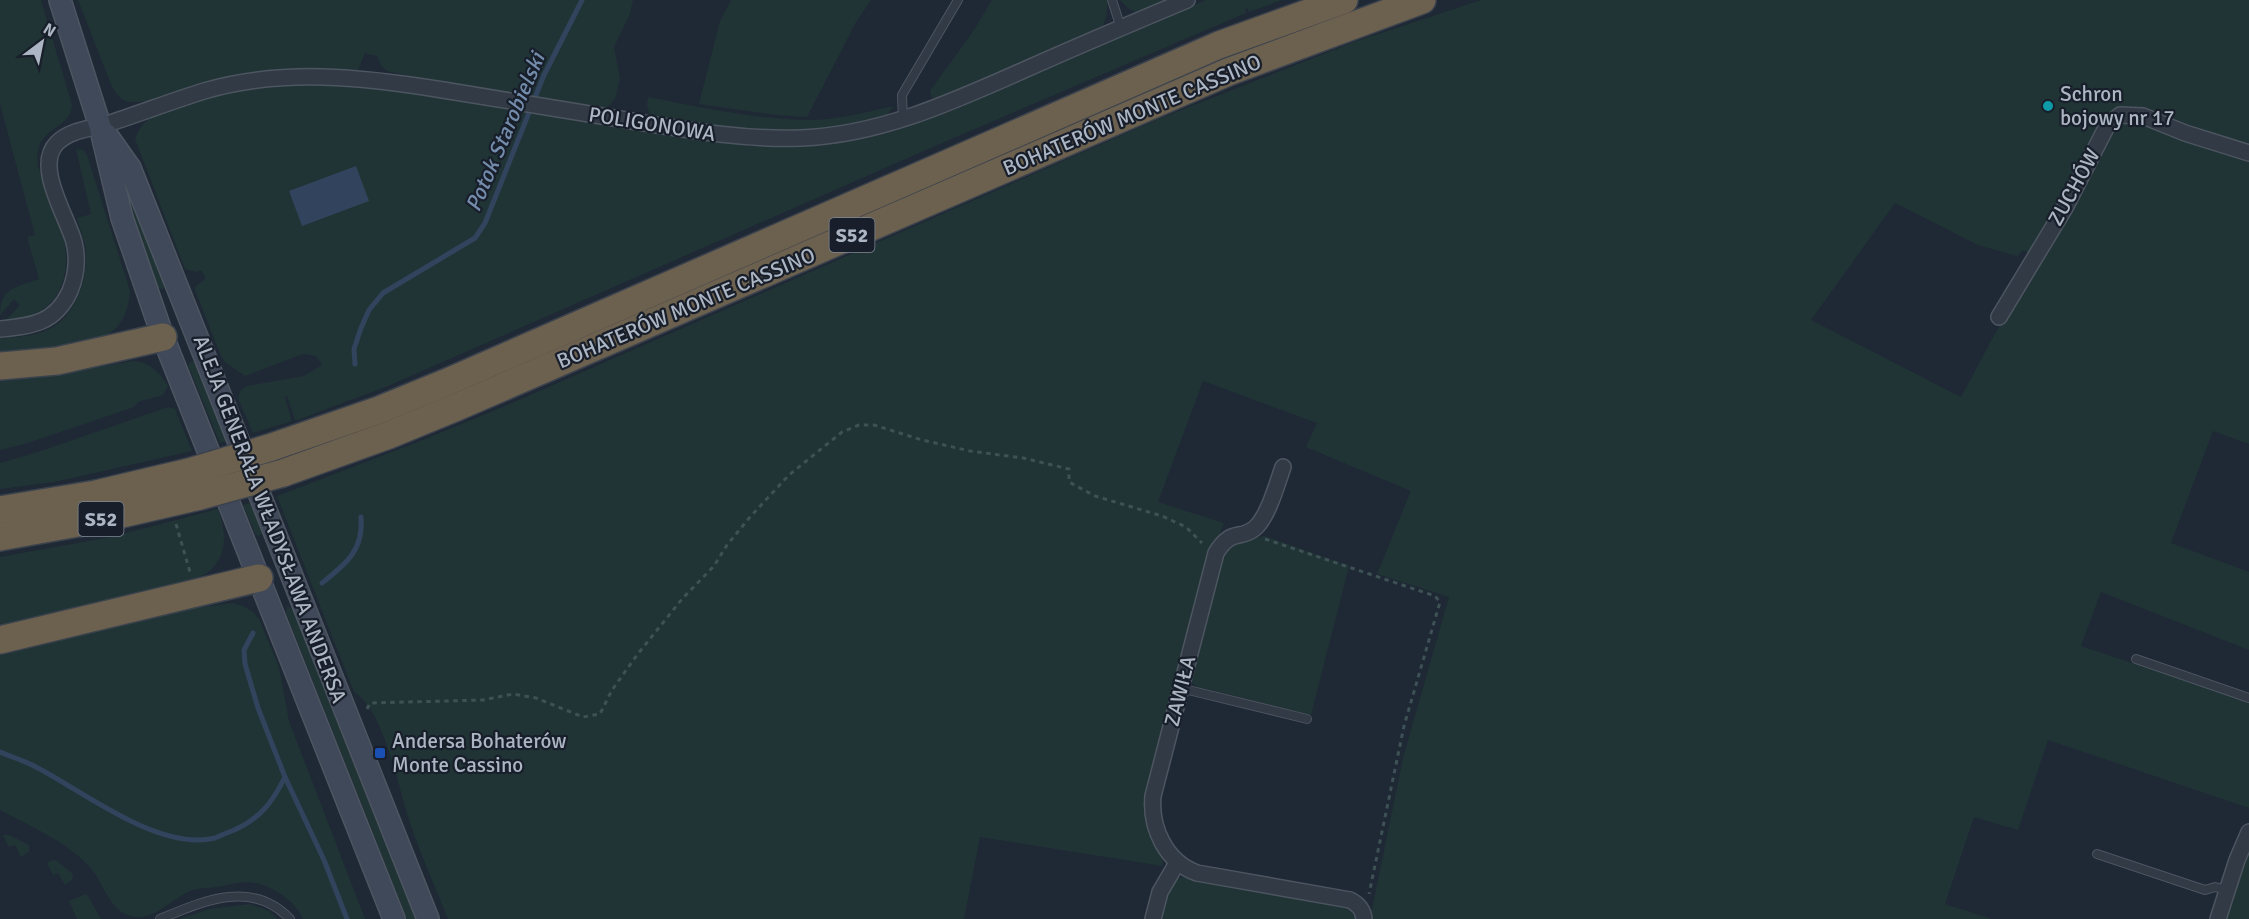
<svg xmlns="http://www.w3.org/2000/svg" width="2249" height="919" font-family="Signika,sans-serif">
<rect width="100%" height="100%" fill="#1f2835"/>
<!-- green -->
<g fill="#203436">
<path d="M0 0H41L72 105C70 133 32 124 38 167 52 206 79 250 59 291 47 313 29 319 5 321L20 305 14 299 0 315C0 287 18 287 39 279L27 237 35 235 0 104Z"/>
<path d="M78 0H633L630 14 614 47 620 80 615 99 607 108 427 80 387 71 381 65 377 56 365 53 358 70C306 66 254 70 203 82 182 88 159 102 137 102 123 103 119 98 112 87Z"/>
<path d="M731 0H871L856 22 807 117 776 115 699 104 720 21Z"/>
<path d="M992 0H1108L1106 18 1103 26 933 101 930 91 974 30Z"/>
<path d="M1120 0H1168L1135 12 1128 8Z"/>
<path d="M1206 0H1282L1249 12 1247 8 1245 9 1246 13 942 143 388 386 295 421 287 396 285 397 292 421 253 433 238 398 240 391 247 386 304 376 322 365 316 356 303 354 245 376 226 363 221 356 195 290 196 286 206 278 201 270 196 272 185 269 135 139C137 134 140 127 144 123 164 104 261 85 290 84 316 83 343 85 369 86L752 146H801L837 142 881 135 914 125 951 111Z"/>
<path d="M1481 0H2249V150L2186 130 2140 112 2122 111 2114 114 2106 122 2100 132 2084 166 2063 204 2031 255 2023 250 2017 256 1978 245 1895 203 1811 320 1961 397 1991 341 2090 169 2112 126 2119 120 2128 118 2138 119 2184 137 2249 158V444L2213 431 2171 543 2249 572V650L2101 592 2081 646 2249 702V808L2048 740 2018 830 1974 817 1945 904 1992 919H1370L1403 758 1449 597 1377 574 1411 491 1306 447 1317 423 1203 381 1158 502 1224 523 1212 555 1146 804 1148 820 1162 855 1163 866 980 837 964 919H448C436 889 423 860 412 829 400 796 385 710 354 692L277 496 415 443 505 406 1161 118 1354 42Z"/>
<path d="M648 97C699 107 750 118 803 120 833 121 864 113 893 106L887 116C859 123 830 130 801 130 750 132 700 124 650 116L647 105Z"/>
<path d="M76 149 83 150 87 155 130 291C127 336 99 341 61 347 41 350 21 353 0 354V338C17 337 40 336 55 326 79 309 89 274 85 245 83 236 79 227 77 218L91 214Z"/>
<path d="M114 155 165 284 163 290 157 287 135 229Z"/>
<path d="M134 361C151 363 159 372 168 386L163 395 138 402 134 407 28 443 0 450V380L66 372Z"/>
<path d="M192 361 196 363 227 441 220 443 188 365Z"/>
<path d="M168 407 175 409 192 451 54 482 0 489V463L41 451Z"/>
<path d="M251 503 263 532 259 536 256 535 243 505Z"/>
<path d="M218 509C225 530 229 551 212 569 195 586 137 595 112 601 75 609 37 618 0 627V557L111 537Z"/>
<path d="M1264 536 1349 566 1311 715 1198 687 1188 681 1221 555 1233 540Z"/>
<path d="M233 603 243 606 253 612 259 619 279 667 289 721 365 919H303C294 899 270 884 248 882 239 882 227 885 217 887 208 888 198 888 190 891 174 898 159 915 141 917 110 919 105 883 89 866 65 841 30 826 0 810V654L196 608Z"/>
<path d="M287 606 293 609 416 919H407L286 613Z"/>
<path d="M3 835H9L29 845V852L21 857 15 845 9 847Z"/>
<path d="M2249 843V919H2225C2240 894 2238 869 2249 843Z"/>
<path d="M53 860 57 861 73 874 72 880 65 885 58 873 53 875 47 863Z"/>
<path d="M1183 877 1342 905 1349 909 1357 919H1158L1164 894 1176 879Z"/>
<path d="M86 894 88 896 101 919H77L69 901Z"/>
<path d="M250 904 269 911 278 919H180L209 909Z"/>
</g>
<!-- water -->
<path fill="#32445d" d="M356 166 369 201 302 226 289 191Z"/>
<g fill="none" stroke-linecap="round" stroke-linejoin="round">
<!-- stream -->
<g stroke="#32445d" stroke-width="5">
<path d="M355 364 354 349 361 328 369 310 383 293 475 238 485 223 544 75 582 0"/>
<path d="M322 583C346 564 364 550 361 517"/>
<path d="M253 633 244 650 245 664 258 708 285 777 324 860 347 919"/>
<path d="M0 752C11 757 23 760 34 766 82 790 158 852 215 838 220 836 226 833 232 831 260 819 272 803 285 777"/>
</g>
<!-- lane casing -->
<g stroke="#4d5561" stroke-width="10">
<g id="lane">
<path d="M1112 0 1121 28"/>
<path d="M903 120 902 95 958 0"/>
<path d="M2136 659 2249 698"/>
<path d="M1180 688 1307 719"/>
<path d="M2097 854 2205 890 2215 887 2226 890"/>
<path d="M160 919C203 901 252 879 290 919"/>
</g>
</g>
<!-- street casing -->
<g stroke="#4d5561" stroke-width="18">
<g id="street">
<path d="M1999 317 2066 206 2107 126 2120 115 2143 116 2185 133 2249 153"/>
<path d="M0 329C31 326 55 324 70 291 76 276 78 258 74 242 67 216 34 166 57 143 71 129 92 129 110 123 141 113 172 101 204 91 283 68 363 77 443 90 506 100 569 111 632 121 688 130 744 140 801 138 880 135 952 102 1024 70 1078 46 1132 23 1187 0"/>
<path d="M1283 467C1277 484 1268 517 1255 528 1240 541 1232 527 1216 553L1153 796C1150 828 1166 862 1197 873L1350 900C1358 904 1363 909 1364 919"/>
<path d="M1153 919 1160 892 1177 863"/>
<path d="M2218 919 2237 860 2249 832"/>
</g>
</g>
<!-- secondary casing -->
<g stroke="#4d5561" stroke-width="24">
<g id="secondary">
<path d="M60 0 100 126 122 218 163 337 394 919"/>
<path d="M106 134 130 168 428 919"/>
</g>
</g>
<!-- highway casing -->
<g stroke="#3a424d" stroke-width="30">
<g id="highway">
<path d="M0 366 57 361 163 337"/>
<path d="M272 447 379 410 445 383 1219 45 1344 0"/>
<path d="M283 473 389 435 457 407 1228 72 1422 0"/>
<path d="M0 510 96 494 189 472"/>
<path d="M0 537 100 519 200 496"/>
<path d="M0 640 259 578"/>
</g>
</g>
<!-- path -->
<g stroke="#3e5154" stroke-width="3" stroke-dasharray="4.5 4.5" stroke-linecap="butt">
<path d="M176 524 190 572"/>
<path d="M1265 539 1435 596 1440 602 1404 726 1369 894"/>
<path d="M367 709 370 703 483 700 513 694 536 698 583 717 600 714 612 690 637 655 682 599 714 566 727 545 750 517 789 475 842 432 859 425H874L922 440 970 451 1023 458 1069 469V482L1095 496 1162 516 1186 527 1202 543"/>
</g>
<!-- lane -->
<use href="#lane" stroke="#323a46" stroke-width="8"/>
<!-- street -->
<use href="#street" stroke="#323a46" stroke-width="15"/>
<!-- secondary -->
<use href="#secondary" stroke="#404959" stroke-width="21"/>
<!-- highway -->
<use href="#highway" stroke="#6c604f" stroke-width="27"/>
<!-- highway-bridge casing -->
<g stroke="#3a424d" stroke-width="30" stroke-linecap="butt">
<g id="highway-bridge">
<path d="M189 472 272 447"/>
<path d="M200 496 283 473"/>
</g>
</g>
<!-- highway-bridge -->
<use href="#highway-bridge" stroke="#6c604f" stroke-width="27"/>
</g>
<!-- markers -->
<circle fill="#0f9aa8" stroke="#181f2a" stroke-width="2" cx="2048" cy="106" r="6"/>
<rect fill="#1a4fb4" stroke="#181f2a" stroke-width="2" x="374" y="747" width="12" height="12" rx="3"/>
<g text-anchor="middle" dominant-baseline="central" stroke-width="4.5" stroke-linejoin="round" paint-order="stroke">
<!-- shield labels -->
<g fill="#181f2a" stroke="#808895" stroke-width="1.5">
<rect x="829.5" y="218" width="45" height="34" rx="4.5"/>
<rect x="78.5" y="502" width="45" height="34" rx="4.5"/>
</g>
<g font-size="20" font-weight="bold" fill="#acb5c3">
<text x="852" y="235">S52</text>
<text x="101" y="519">S52</text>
</g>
<!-- poi labels -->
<g font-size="21" fill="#acb5c3" stroke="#181f2a" text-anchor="start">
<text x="2060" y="94">Schron<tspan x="2060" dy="24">bojowy nr 17</tspan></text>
<text x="392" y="741">Andersa Bohaterów<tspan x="392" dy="24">Monte Cassino</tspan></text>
</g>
<!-- street labels -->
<g font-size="21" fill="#acb5c3" stroke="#181f2a">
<text transform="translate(1132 115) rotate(-23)">BOHATERÓW MONTE CASSINO</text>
<text transform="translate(652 124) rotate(9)">POLIGONOWA</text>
<text transform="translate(2074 187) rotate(-61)">ZUCHÓW</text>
<text transform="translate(686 308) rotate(-23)">BOHATERÓW MONTE CASSINO</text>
<text transform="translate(270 519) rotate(69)">ALEJA GENERAŁA WŁADYSŁAWA ANDERSA</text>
<text transform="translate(1180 691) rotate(-76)">ZAWIŁA</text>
</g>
<!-- water labels -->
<g font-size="22" font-style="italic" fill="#748cac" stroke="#181f2a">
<text transform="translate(505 132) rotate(-67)">Potok Starobielski</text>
</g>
</g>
<!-- north arrow -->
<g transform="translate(42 42) rotate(32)" stroke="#181f2a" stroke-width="4.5" paint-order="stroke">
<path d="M0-4.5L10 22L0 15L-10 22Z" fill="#acb5c3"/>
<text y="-9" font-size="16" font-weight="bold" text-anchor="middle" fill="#acb5c3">N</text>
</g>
</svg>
